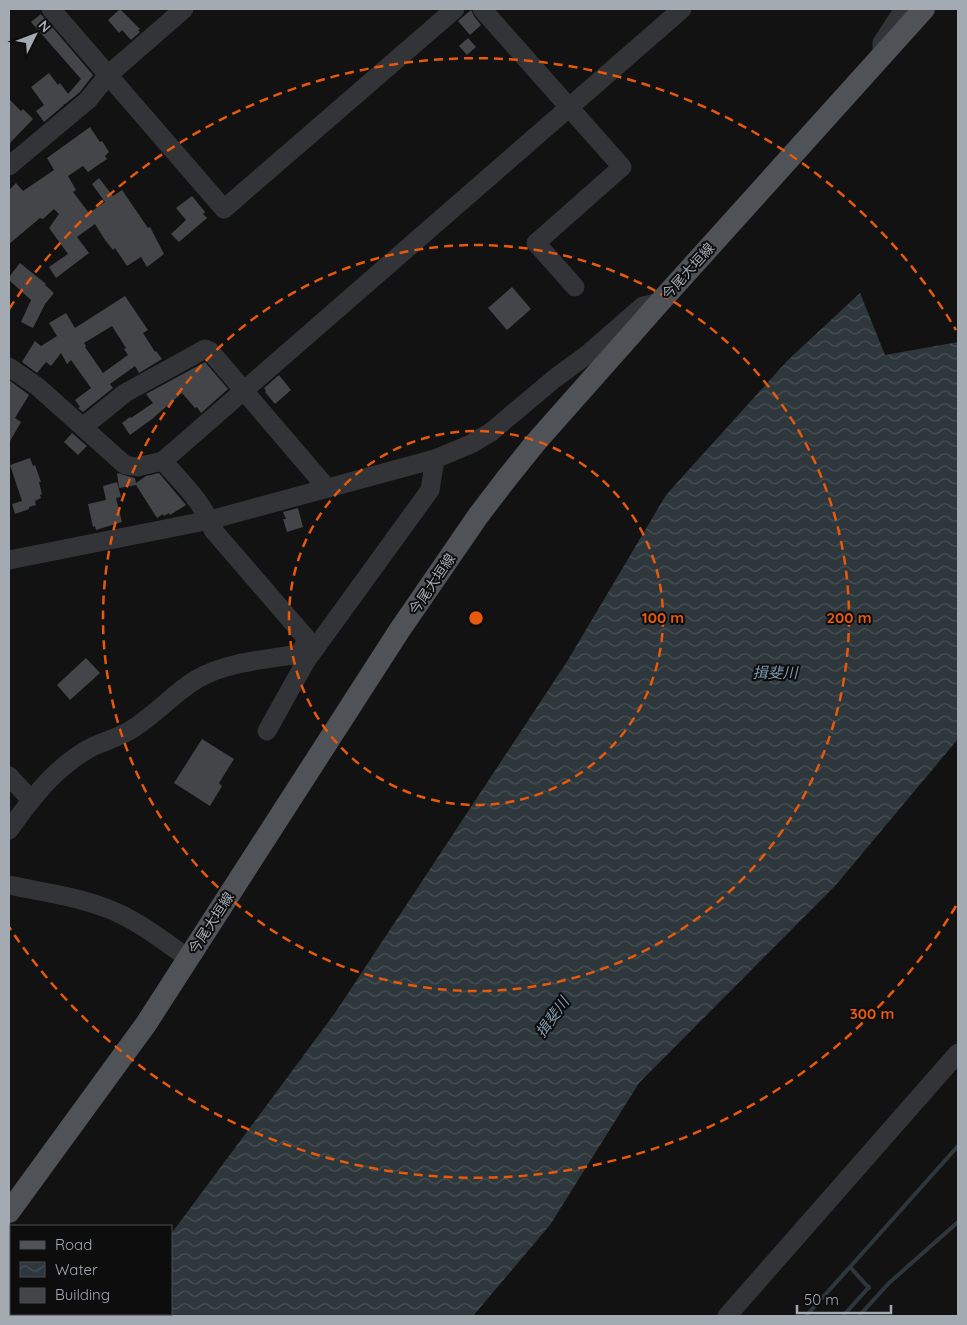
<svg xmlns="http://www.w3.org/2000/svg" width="967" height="1325" font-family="Quicksand,'Noto Sans JP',sans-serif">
<defs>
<pattern id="water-waves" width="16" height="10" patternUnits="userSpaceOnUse" patternTransform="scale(1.25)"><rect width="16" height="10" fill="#2e373c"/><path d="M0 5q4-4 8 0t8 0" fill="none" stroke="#495156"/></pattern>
</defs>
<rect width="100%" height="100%" fill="#121213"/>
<!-- water -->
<path fill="url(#water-waves)" d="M860 293 885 355 958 342V739L835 886 639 1083 550 1225 473 1316H110L112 1314H171V1234L335 1013 568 660 666 495 788 360Z"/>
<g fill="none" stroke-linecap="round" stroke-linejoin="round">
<!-- stream -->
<g stroke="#2e373c" stroke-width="4">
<path d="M869 1288 850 1267 958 1146"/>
<path d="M806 1316 850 1267"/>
<path d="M843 1316 869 1287"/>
<path d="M859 1316 889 1283 958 1222"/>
</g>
</g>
<!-- building -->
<g fill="#434548" fill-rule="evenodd">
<path d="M120 9 140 29 138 30 140 32 131 40 122 30 119 33 108 20Z"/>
<path d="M471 10 474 16 481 25 470 35 458 21Z"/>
<path d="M41 14 93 75 80 92 65 104H63L64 105 44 122 36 111 44 105 31 87 49 73 58 85 60 83 68 94 81 79 31 22Z"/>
<path d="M468 38 476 47 467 55 459 46Z"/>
<path d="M9 99 21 111 23 109 33 119 9 144Z"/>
<path d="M90 127 100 142 102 141 109 152 105 156 107 159 88 172 83 166 68 176 76 190 73 192 89 213 105 202 92 184 99 178 113 196 122 190 148 228 150 227 164 254 147 267 141 257 127 266 115 248 113 250 105 240 95 224 77 237 89 253 56 278 49 267 68 254 49 228 59 214 54 209 43 219 40 218 9 244V190L16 183 23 191 54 170 47 158Z"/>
<path d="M192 196 205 212 203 214 207 218 179 242 171 234 186 220 176 208Z"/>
<path d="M20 263 46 284 45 285 54 293 45 304 33 328 21 322 31 300 9 280V277Z"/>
<path d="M512 287 531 309 507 330 488 308Z"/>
<path d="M125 296 148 330 143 333 155 352 156 351 162 359 139 373 135 366 110 384 113 388 83 412 78 408 80 407 75 400 91 388 71 360 67 364 61 353 51 366 46 362 37 373 22 362 35 341 41 346 57 336 49 323 66 313 75 328ZM112 326 126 348 124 349 128 355 103 373 85 347 86 346 84 343Z"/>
<path d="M205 362 228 389 201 413 197 407 195 408 182 393 152 419 130 435 122 423 130 417 131 418 153 403 146 394Z"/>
<path d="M279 375 291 390 275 404 265 392 266 391 264 388Z"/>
<path d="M9 380 29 395 15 418 21 422 9 443Z"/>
<path d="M72 433 87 446 78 455 64 442Z"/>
<path d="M30 458 33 466 35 465 41 482H39L42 494 40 495 41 498 35 501 36 505 29 507V509L15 514 12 504 22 501 10 465Z"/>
<path d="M117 473 135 478 136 483 146 476 159 473 186 505 170 515 169 513 164 516 163 514 157 518 136 485 119 488Z"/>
<path d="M117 482 121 497 116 498 122 522 96 530 95 526 93 527 88 504 106 500 103 486Z"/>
<path d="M298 508 303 527 287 532 283 519H286L283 512Z"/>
<path d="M86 658 100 673 70 700 57 685Z"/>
<path d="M202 739 234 759 219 783 222 786 210 806 174 783Z"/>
</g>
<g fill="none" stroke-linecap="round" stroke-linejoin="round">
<!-- minor -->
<g stroke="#333438" stroke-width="19">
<path d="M51 9 224 209 455 9"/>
<path d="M482 9 622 167 536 243 575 287"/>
<path d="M882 49V43L904 9"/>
<path d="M9 166 88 100 108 75 184 9"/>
<path d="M9 367 38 387 125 465 137 467 163 461 682 9"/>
<path d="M83 427 125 393 205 349 210 351 327 488"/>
<path d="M9 560 210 520 435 459 471 444 491 432 554 379 588 354 643 306 656 303"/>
<path d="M267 731 306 661 430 490 435 459"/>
<path d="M9 776 31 800"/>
<path d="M9 830C32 798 56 766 92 747 103 742 116 738 127 732 153 718 172 694 197 679 227 662 267 659 300 654L307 639 213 530C204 503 181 482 163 461"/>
<path d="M9 885C41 892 75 896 106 908 136 919 162 940 188 958"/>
<path d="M727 1316 958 1053"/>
</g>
<!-- major -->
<path stroke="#4f5256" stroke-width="22" d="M9 1212 146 1024 399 631 478 516 507 478 536 442 660 302 924 9"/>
</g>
<!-- distance rings -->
<g fill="none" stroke="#e8590c" stroke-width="2.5" stroke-dasharray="9 6">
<circle cx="476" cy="618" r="187"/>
<circle cx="476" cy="618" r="373"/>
<path d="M956 906A560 560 0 0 1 9 927M9 309A560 560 0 0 1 956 330"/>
</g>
<g text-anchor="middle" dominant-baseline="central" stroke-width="4" stroke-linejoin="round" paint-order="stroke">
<!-- street labels -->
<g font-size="14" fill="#a4aab2" stroke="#0d0d0e">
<text transform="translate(688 271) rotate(-48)">今尾大垣線</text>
<text transform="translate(432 584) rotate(-56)">今尾大垣線</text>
<text transform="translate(211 923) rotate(-57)">今尾大垣線</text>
</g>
<!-- water labels -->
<g font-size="15" font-style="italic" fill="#7e9aab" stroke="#0d0d0e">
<text x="775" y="672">揖斐川</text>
<text transform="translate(552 1017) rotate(-54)">揖斐川</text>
</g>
</g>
<circle cx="476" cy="618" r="8" fill="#e8590c" stroke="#0d0d0e" stroke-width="2.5"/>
<g font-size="15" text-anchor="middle" font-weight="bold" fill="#e8590c" stroke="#0d0d0e" stroke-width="4" stroke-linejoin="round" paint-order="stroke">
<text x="663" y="623">100 m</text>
<text x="849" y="623">200 m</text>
<text x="872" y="1019">300 m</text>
</g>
<!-- border -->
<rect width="967" height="1325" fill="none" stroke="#a4aab2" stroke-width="20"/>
<!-- legend -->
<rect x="10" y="1225" width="162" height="90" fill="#0d0d0e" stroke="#494c50"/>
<rect x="20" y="1241" width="25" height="8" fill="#4f5256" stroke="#494c50"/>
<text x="55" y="1250" font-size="15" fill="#a4aab2">Road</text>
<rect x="20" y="1262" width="25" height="15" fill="url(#water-waves)" stroke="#494c50"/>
<text x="55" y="1275" font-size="15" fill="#a4aab2">Water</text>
<rect x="20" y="1288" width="25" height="15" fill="#434548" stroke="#494c50"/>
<text x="55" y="1300" font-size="15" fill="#a4aab2">Building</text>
<!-- north arrow -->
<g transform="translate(35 35) rotate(48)" stroke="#0d0d0e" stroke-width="4" paint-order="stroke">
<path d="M0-4L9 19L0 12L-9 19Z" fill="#a4aab2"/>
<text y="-8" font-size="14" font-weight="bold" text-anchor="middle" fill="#a4aab2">N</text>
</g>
<!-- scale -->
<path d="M797 1305v8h94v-8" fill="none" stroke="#a4aab2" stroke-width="2.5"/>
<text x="804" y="1305" font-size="15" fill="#a4aab2" stroke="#0d0d0e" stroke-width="4" paint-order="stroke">50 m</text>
</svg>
